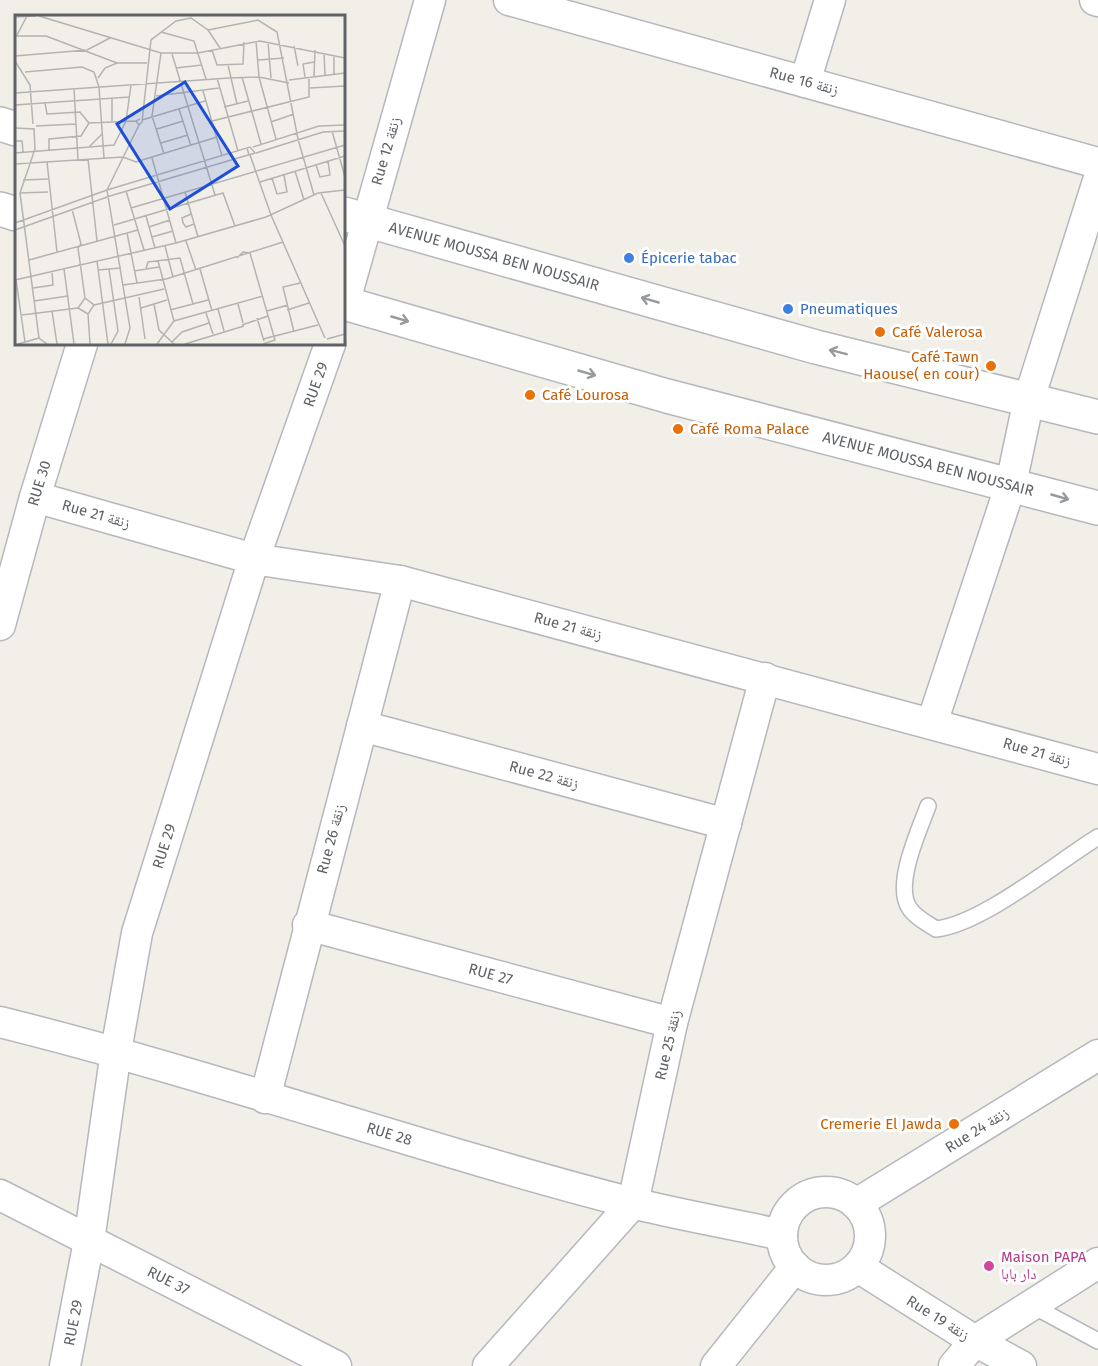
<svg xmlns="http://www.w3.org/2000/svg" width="1098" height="1366" font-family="'Fira Sans','Noto Naskh Arabic',sans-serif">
<rect width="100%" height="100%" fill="#f1efe8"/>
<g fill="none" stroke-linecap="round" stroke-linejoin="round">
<!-- service casing -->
<g stroke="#b5b8bc" stroke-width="18">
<g id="service">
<path d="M928 806C919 831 893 886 910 909 916 918 927 923 936 929 982 924 1056 863 1098 837"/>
<path d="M1031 1305 1098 1341"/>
</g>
</g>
<!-- minor casing -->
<g stroke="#b5b8bc" stroke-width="33">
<g id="minor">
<path d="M509 0 1098 163"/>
<path d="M1095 0 1098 1"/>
<path d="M805 82 830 0"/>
<path d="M344 304 430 0"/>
<path d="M35 497 254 559 400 581 1098 769"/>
<path id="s1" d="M0 625 35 497 82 344"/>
<path d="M932 723 1011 484 1029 399 1098 181"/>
<path d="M362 726 726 824"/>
<path id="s2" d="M308 925 672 1023"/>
<path id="s3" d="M0 1022C213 1075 419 1148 632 1203 681 1215 732 1224 782 1235"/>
<path d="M265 1098 400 581"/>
<circle cx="826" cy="1236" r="44"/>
<path id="s4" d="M0 1195 336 1366"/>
<path d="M856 1204 1098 1055"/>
<path d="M858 1267 975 1341 1021 1366"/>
<path id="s5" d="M65 1366 89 1241 116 1051 137 933 254 559 330 344"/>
<path d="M488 1366 633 1203 672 1023 765 678"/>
<path d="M716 1366 795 1267"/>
<path d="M954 1366 975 1341 1098 1263"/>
</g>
</g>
<!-- tertiary casing -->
<g stroke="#b5b8bc" stroke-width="36">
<g id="tertiary">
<path d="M0 124 16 129"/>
<path d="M0 209 16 214"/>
<path id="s6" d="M344 214 816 347 1098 417"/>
<path id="s7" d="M344 303 667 396 1098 508"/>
</g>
</g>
<!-- service -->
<use href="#service" stroke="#fff" stroke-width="15"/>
<!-- minor -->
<use href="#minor" stroke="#fff" stroke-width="30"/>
<!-- tertiary -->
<use href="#tertiary" stroke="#fff" stroke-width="33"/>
</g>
<!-- one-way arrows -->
<defs><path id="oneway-shaft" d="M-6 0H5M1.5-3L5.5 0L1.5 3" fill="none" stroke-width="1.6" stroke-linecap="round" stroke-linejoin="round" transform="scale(1.5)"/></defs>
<g stroke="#979a9d">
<use href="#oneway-shaft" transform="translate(650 300) rotate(-164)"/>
<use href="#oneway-shaft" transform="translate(400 319) rotate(16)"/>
<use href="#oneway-shaft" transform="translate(838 352) rotate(-166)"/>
<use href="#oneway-shaft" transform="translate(587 373) rotate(16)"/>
<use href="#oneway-shaft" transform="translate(1060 497) rotate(16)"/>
</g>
<!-- markers -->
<g fill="#3f7fe0" stroke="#fff" stroke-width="2">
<circle cx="629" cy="258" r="6"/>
<circle cx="788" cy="309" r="6"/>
</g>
<g fill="#e8710a" stroke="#fff" stroke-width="2">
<circle cx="880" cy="332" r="6"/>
<circle cx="991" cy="366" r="6"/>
<circle cx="530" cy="395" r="6"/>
<circle cx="678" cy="429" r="6"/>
<circle cx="954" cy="1124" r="6"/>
</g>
<circle fill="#d1479c" stroke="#fff" stroke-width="2" cx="989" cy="1266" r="6"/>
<g text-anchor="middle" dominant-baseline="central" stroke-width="6" stroke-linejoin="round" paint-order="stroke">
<!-- street labels -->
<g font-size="15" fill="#5f6368" stroke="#fff">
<text transform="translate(804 81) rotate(15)">Rue 16 زنقة</text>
<text transform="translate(386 151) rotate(-74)">Rue 12 زنقة</text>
<text stroke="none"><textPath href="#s6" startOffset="156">AVENUE MOUSSA BEN NOUSSAIR</textPath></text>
<text stroke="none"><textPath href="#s5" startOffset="1016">RUE 29</textPath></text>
<text stroke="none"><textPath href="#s7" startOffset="606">AVENUE MOUSSA BEN NOUSSAIR</textPath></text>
<text stroke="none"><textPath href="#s1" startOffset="147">RUE 30</textPath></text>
<text transform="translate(96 514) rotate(16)">Rue 21 زنقة</text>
<text transform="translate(568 626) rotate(15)">Rue 21 زنقة</text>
<text transform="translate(1037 752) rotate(16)">Rue 21 زنقة</text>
<text transform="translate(544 775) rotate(15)">Rue 22 زنقة</text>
<text transform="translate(331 839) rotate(-75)">Rue 26 زنقة</text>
<text stroke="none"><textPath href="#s5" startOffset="530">RUE 29</textPath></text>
<text stroke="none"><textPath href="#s2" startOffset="189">RUE 27</textPath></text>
<text transform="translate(668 1045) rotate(-77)">Rue 25 زنقة</text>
<text transform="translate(977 1130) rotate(-32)">Rue 24 زنقة</text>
<text stroke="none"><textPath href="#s3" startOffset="405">RUE 28</textPath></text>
<text stroke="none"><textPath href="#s4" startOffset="189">RUE 37</textPath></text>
<text transform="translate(938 1318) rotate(32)">Rue 19 زنقة</text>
<text stroke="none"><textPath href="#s5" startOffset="44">RUE 29</textPath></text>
</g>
<!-- shop labels -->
<g font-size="15" fill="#366cbe" stroke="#fff" text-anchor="start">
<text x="641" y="258">Épicerie tabac</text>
<text x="800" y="309">Pneumatiques</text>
</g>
<!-- food labels -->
<g font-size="15" fill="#c56008" stroke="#fff" text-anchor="start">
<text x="892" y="332">Café Valerosa</text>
<text x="979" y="357" text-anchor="end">Café Tawn<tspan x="979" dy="17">Haouse( en cour)</tspan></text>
<text x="542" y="395">Café Lourosa</text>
<text x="690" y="429">Café Roma Palace</text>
<text x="942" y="1124" text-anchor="end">Cremerie El Jawda</text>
</g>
<!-- hotel labels -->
<g font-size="15" fill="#b23c85" stroke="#fff" text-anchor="start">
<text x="1001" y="1257">Maison PAPA<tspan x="1001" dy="17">دار بابا</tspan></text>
</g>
</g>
<!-- overview -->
<g transform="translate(15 15)">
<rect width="330" height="330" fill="#f1efe8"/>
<path fill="none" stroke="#b3b3b1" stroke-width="1.5" d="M24 1 146 38H183L245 26 330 43M0 2 21 1M193 15 243 5 262 17 283 124 299 180M146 17 179 26 191 64M2 20 12 1M0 21H31L102 48M241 26 244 62 261 124M253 27 256 63M279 31 283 51M197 35 202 50 228 49 229 27M146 38 137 101 149 139M309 38 310 60M157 39 200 180M0 41 72 35 95 23M243 45 269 43M0 46 15 70 18 109M213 50 222 89M161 53 187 50M10 57 67 52 79 57 84 72 89 143M319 59V40M299 61 300 35M227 62 246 129M290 62 288 49 299 47M83 63 90 53 102 48H132M202 63 223 136M274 65 330 58M59 73 63 145M295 73 330 71M188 76 207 141M0 78 214 63 244 62 274 68M141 81 204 73M97 83V106M30 88 32 99 65 97 74 108 66 121 34 124V136M0 90 114 82M209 92 233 86M164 94 176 131M125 104 121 106 124 110 127 107 136 25 161 6 176 3 193 15 205 33M127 105 190 86M197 106 294 82V62M256 107 279 99M74 108 121 106M21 111 61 109M0 113 20 114M19 114 20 134 5 178 24 323 32 329M142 114 168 106M317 116 330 162M0 126H7L8 137M146 128 173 120M74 132 87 119M238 132 304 111 330 110M0 138 99 130 111 106 116 70M241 138 308 117 330 116M235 140 256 200 310 323M137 143 161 228M73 144 82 226M32 147 42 237M0 149 108 142 121 147 202 122M301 150 305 162 315 160 313 146M280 156 289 185M257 163 262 179 272 177 269 160M8 165 33 164M245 167 330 141M111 176 129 235M170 177 183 222M5 178 33 177M306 178 330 231M116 193 330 130M57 194 66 229 63 233 70 283M176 199 167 203 168 208 171 212 179 209M131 201 140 233M0 208 92 175 235 132 240 138 234 140 232 133M99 210 208 178 220 211M134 212 155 205M0 215 95 181 233 140M112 218 122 268M137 222 158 216M171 226 181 255M150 231 158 262M222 243 228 237 235 238 260 325 248 329M14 245 123 215M82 246 93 329M143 246 159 306M49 254 59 329M94 254 103 316 96 329M131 254 133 247 165 243 178 289M185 254 197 296M83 255 106 253M119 256 144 252M0 265 161 228 251 202 303 178 330 175M1 265 10 327M108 270 151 264 268 227M18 273 38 270 37 256M124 282 130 324M70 283 63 293 73 299M70 283 79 290 73 299M19 286 53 281M139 289 144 315 159 329M223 289 228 308M79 290 149 274M126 293 152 285M203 294 209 316M155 295 193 285M272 295 294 288M37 296 42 329M252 296 273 290M191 298 198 319M73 299 75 329M7 300 63 293M242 303 249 326M227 310 253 301M279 317 268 272 285 268M248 324 303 310M312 324 330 319M157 327 167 317 194 308M3 329 24 323M110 329 115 313 92 175 124 110M142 329 159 306 248 281M170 329 229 311"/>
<path fill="#1d4ed8" fill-opacity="0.15" stroke="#1d4ed8" stroke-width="3" d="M170 67 223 151 155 194 102 109Z"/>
<rect width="330" height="330" fill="none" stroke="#5f6368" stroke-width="3"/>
</g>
</svg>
